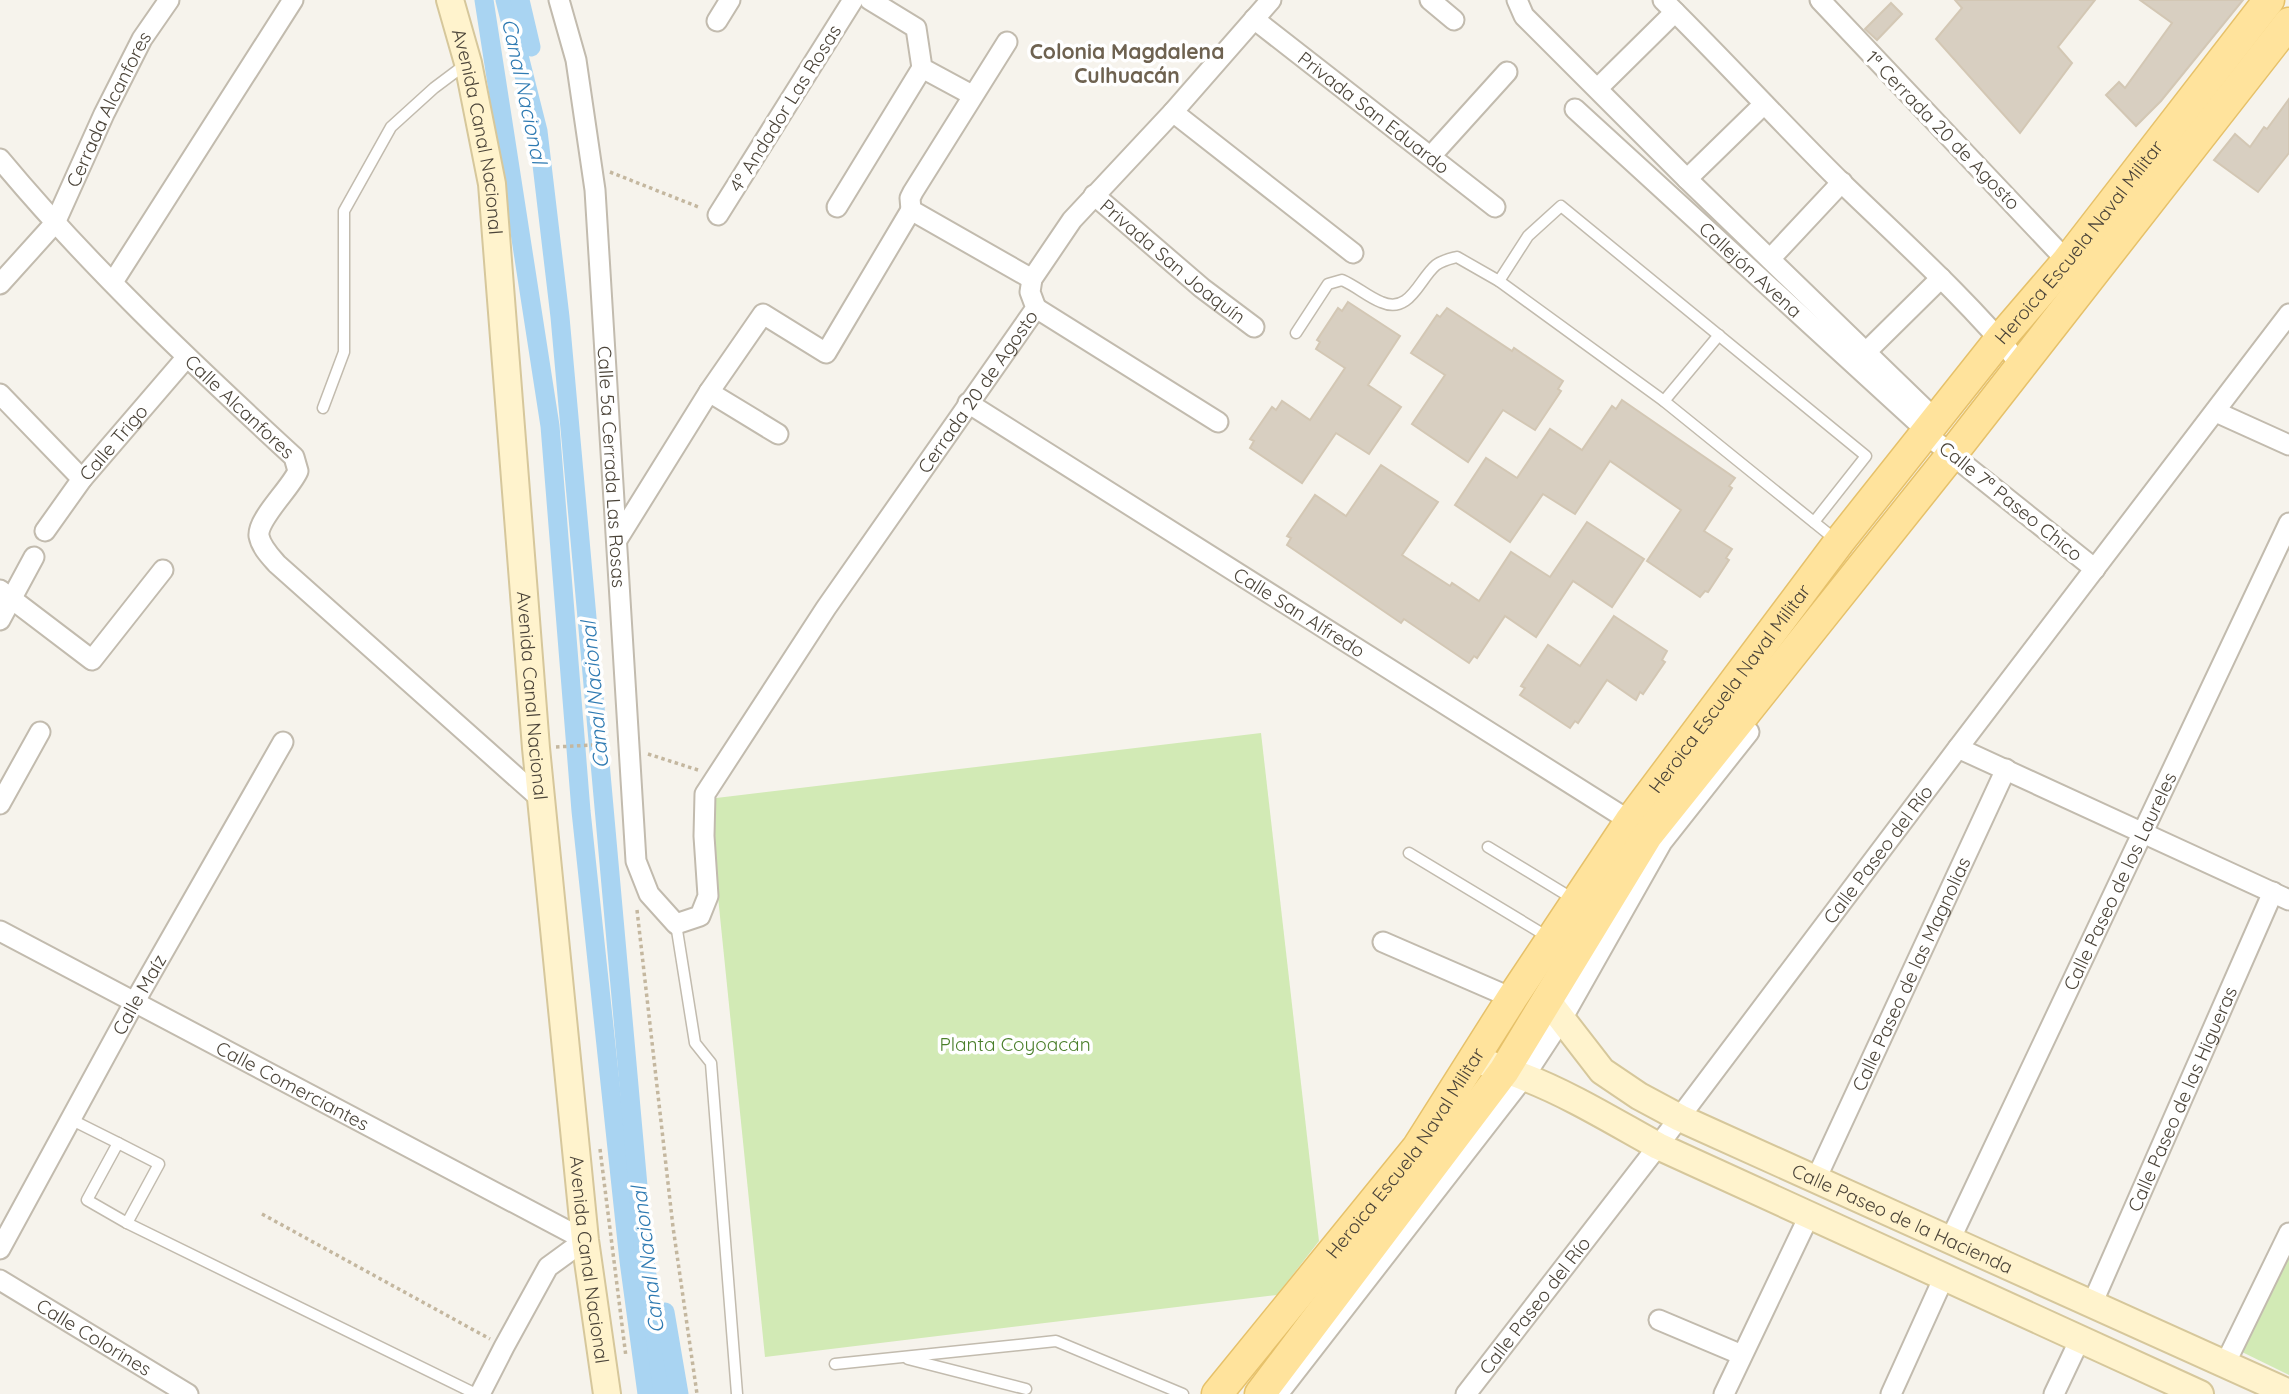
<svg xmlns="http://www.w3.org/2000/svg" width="2289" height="1394" font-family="Quicksand,sans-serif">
<rect width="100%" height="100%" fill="#f6f3ec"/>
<!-- green -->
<g fill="#d2eab5">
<path d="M1261 733 1319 1241 1277 1295 765 1357 708 799Z"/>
<path d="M2289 1238V1375L2240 1351Z"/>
</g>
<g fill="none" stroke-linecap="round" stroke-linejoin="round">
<!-- canal -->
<g stroke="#a9d4f2" stroke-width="19">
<path d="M484 0 550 426 581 811 629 1261 647 1394"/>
<path d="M505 0 538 131 560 317 644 1253 663 1394"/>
<path d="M520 0 531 47"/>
<path d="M665 1312 679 1394"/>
</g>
</g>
<!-- building -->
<g fill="#d8cfc1" stroke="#d3c7b4" stroke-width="2">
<path d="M1955 0H2095L2058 47 2072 63 2020 133 1936 39 1962 8Z"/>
<path d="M2140 0H2243L2161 101 2136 126 2106 95 2119 82 2125 88 2172 23Z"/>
<path d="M1891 3 1902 14 1877 40 1865 29Z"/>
<path d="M2289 99V153L2258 192 2214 160 2235 134 2250 147 2264 127 2267 129Z"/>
<path d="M1348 302 1400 336 1368 385 1401 407 1369 454 1336 433 1302 483 1250 448 1254 441 1250 439 1272 407 1276 410 1282 401 1310 420 1345 368 1316 349 1320 342 1317 340 1338 308 1342 311Z"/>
<path d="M1447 308 1512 351 1514 348 1563 381 1558 389 1561 391 1535 430 1503 410 1468 462 1412 424 1445 375 1411 353 1437 315 1440 317Z"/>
<path d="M1622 400 1735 478 1729 486 1732 488 1704 531 1732 549 1726 558 1729 560 1708 592 1705 591 1700 597 1647 561 1681 510 1610 461 1575 514 1543 494 1510 542 1455 505 1486 458 1517 478 1550 429 1582 450 1612 406 1616 409Z"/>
<path d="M1381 465 1438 502 1402 555 1450 586 1452 583 1479 601 1511 552 1550 577 1587 522 1644 559 1612 607 1573 581 1536 637 1505 616 1477 658 1474 656 1469 663 1404 619 1401 623 1287 545 1291 538 1287 536 1315 495 1346 516Z"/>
<path d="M1614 616 1667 651 1662 660 1665 662 1643 694 1640 692 1636 700 1607 680 1578 723 1575 721 1570 728 1520 695 1525 688 1521 686 1548 645 1580 666Z"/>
</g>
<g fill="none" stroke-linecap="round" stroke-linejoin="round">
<!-- lane casing -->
<g stroke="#c2bbae" stroke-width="13">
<g id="lane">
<path d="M1499 281 1664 401 1836 540"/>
<path d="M1296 333 1328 284 1342 280C1356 286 1368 297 1381 302 1410 315 1419 279 1436 265 1443 260 1449 259 1457 257L1499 281 1528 236 1561 206 1866 456 1814 522"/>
<path d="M1664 401 1719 335"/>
<path d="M323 408 344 352V211L391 127 434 88 466 64"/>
<path d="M1488 847 1575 900"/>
<path d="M1409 853 1548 937"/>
<path d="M676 924 695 1043 711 1063 737 1394"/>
<path d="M70 1119 118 1143 87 1200 127 1223 476 1394"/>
<path d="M118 1143 159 1164 127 1223"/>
<path d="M908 1359 1026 1389"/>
<path d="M835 1364 1056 1341 1183 1394"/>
</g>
</g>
<!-- street casing -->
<g stroke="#c2bbae" stroke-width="23">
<g id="street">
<path id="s1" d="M559 0 576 60 595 190 636 861 649 894 676 924 700 916 708 896 704 836 705 794 826 608 1036 308 1030 292 1032 279 1072 220 1173 112 1271 0"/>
<path d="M870 0 916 28 922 68 972 95"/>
<path d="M1430 0 1454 20"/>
<path d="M1517 0 1524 16 1687 179 1936 420"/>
<path d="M1663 0C1724 60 1781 123 1842 183 1903 242 1967 299 2021 365"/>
<path d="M1820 0 2067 261"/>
<path id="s2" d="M1254 19 1495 207"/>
<path d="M717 21 730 0"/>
<path d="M1007 42 913 192 910 198 911 210 1032 279"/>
<path d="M1598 88 1675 12"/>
<path id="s3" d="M1575 109 1927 431"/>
<path d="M1173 112 1353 253"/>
<path d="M1431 156 1507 72"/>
<path id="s4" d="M0 159C89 266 191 362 294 457L298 471C291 488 257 519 259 536 261 547 270 556 277 564L542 800"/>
<path d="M1687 179 1764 104"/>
<path id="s5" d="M1094 195 1202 288 1254 327"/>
<path d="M837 207 922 68"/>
<path d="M718 215 853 0"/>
<path d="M1770 259 1842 182"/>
<path d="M113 282 293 0"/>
<path id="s6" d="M0 284 55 223 104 114 142 39 169 0"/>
<path d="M1036 308 1218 422"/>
<path d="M1865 353 1941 278"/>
<path d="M709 392 763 314 826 353 911 210"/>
<path d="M0 394 82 479"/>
<path id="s7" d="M968 403 1630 821"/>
<path d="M2216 412 2289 445"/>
<path d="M1926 434 2095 569"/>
<path id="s8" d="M45 531 82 479 186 358"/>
<path d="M617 540 709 392 778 434"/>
<path d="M0 590 92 660 163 570"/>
<path d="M0 620 34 557"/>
<path d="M1958 748 2289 900"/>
<path d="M0 804 40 732"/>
<path id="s9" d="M0 931 585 1240 548 1267 504 1347 480 1394"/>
<path d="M1383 942 1512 998"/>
<path id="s10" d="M1816 1179 2006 769"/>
<path id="s11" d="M1950 1240 2289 523"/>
<path id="s12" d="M0 1249 134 1003 283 742"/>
<path id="s13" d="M0 1280 188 1394"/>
<path id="s14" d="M2092 1304 2273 892"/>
<path d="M1659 1320 1742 1355"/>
<path d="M2225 1364 2289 1233"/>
<path d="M1278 1394 1524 1077 1562 1019 1662 842 1749 732"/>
<path id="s15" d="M1466 1394 1658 1146 1958 748 2289 314"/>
<path d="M1724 1394 1809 1216"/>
<path d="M1891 1394 1944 1277"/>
<path d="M2054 1394 2080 1339"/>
</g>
</g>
<!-- secondary casing -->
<g stroke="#d6c79b" stroke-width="30">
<g id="secondary">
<path id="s16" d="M450 0 468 63 492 184 536 748 585 1240 607 1394"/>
<path id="s17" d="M1547 1000 1602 1071 1639 1096 1680 1118 2289 1393"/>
<path d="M1474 1058C1490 1065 1507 1070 1524 1077 1569 1094 1616 1123 1658 1146L2200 1394"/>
</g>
</g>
<!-- primary casing -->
<g stroke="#e6c16a" stroke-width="33">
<g id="primary">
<path id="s18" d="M1217 1394 1417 1148 1512 998 1630 821 1839 542 2000 339 2067 261 2269 0"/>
<path d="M1260 1394 1504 1071 1647 836 1952 454 2289 23"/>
</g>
</g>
<!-- path -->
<g stroke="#c4b79f" stroke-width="3.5" stroke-dasharray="3.5 3.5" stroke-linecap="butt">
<path d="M610 172 701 208"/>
<path d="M556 747 611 744"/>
<path d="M648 754 698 770"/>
<path d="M637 910 673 1227 697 1394"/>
<path d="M600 1149 626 1357"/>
<path d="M262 1214 490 1339"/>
</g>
<!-- lane -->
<use href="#lane" stroke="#fff" stroke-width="10"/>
<!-- street -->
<use href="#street" stroke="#fff" stroke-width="19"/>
<!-- secondary -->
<use href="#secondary" stroke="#fff3cd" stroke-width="26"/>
<!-- primary -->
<use href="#primary" stroke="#ffe39c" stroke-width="30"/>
</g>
<g text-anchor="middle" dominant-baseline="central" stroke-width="7" stroke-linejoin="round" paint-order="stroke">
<!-- street labels -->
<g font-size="19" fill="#4b4439" stroke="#fff">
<text transform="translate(785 108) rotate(-58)">4º Andador Las Rosas</text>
<text stroke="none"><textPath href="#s6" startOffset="208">Cerrada Alcanfores</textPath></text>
<text stroke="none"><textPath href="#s2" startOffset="152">Privada San Eduardo</textPath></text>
<text transform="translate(1943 130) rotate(46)">1ª Cerrada 20 de Agosto</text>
<text stroke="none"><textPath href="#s16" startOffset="135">Avenida Canal Nacional</textPath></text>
<text stroke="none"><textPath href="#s18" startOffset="1440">Heroica Escuela Naval Militar</textPath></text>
<text stroke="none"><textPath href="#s5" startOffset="103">Privada San Joaquín</textPath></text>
<text stroke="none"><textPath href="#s3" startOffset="238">Callejón Avena</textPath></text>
<text stroke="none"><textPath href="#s1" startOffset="1577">Cerrada 20 de Agosto</textPath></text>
<text stroke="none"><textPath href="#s4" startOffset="345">Calle Alcanfores</textPath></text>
<text stroke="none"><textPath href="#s8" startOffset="112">Calle Trigo</textPath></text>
<text stroke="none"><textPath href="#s1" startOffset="471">Calle 5a Cerrada Las Rosas</textPath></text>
<text transform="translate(2011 501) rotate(39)">Calle 7ª Paseo Chico</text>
<text stroke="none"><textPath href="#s7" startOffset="392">Calle San Alfredo</textPath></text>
<text stroke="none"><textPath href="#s18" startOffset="873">Heroica Escuela Naval Militar</textPath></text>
<text stroke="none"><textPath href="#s16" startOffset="702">Avenida Canal Nacional</textPath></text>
<text stroke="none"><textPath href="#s15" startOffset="679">Calle Paseo del Río</textPath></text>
<text stroke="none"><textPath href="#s11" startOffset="397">Calle Paseo de los Laureles</textPath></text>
<text stroke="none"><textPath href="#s10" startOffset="226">Calle Paseo de las Magnolias</textPath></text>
<text stroke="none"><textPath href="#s12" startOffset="290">Calle Maíz</textPath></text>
<text stroke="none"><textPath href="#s9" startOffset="331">Calle Comerciantes</textPath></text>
<text stroke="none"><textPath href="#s14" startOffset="224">Calle Paseo de las Higueras</textPath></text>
<text stroke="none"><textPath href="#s18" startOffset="306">Heroica Escuela Naval Militar</textPath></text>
<text stroke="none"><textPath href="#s17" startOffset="425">Calle Paseo de la Hacienda</textPath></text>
<text stroke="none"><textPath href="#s16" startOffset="1269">Avenida Canal Nacional</textPath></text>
<text stroke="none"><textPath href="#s15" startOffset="112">Calle Paseo del Río</textPath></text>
<text stroke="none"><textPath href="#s13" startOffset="110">Calle Colorines</textPath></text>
</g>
<!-- park labels -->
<g font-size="19" fill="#4a7f2a" stroke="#fff">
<text x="1015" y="1044">Planta Coyoacán</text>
</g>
<!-- neighbourhood labels -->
<g font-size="21" font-weight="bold" fill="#6e6250" stroke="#fff">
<text x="1127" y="51">Colonia Magdalena<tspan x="1127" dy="24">Culhuacán</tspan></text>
</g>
<!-- water labels -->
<g font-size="21" font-style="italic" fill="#2e7ab2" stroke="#fff">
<text transform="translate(525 91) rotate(78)">Canal Nacional</text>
<text transform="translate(594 695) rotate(-95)">Canal Nacional</text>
<text transform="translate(647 1260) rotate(-97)">Canal Nacional</text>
</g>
</g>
</svg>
